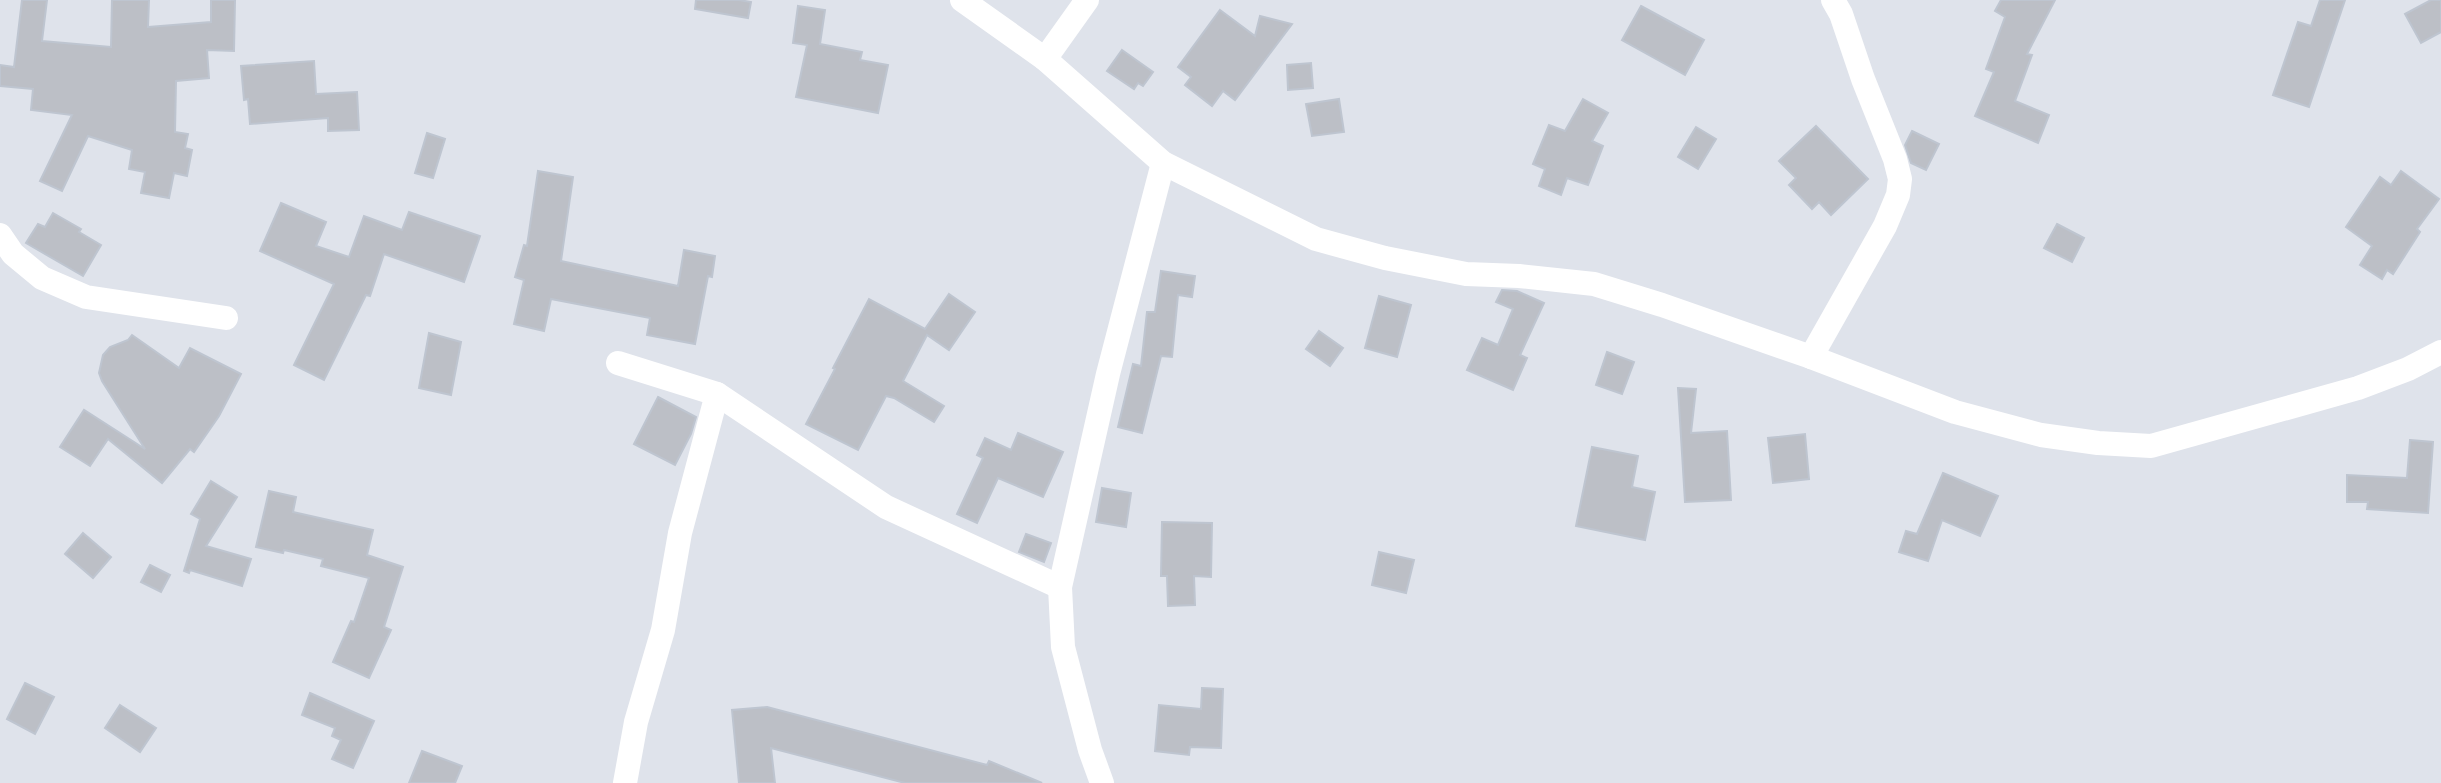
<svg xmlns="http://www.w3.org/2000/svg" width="2441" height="783" font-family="'Source Sans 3',sans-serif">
<rect width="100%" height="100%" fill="#dfe3eb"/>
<!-- building -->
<g fill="#bcbfc6" stroke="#bec5d0" stroke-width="2">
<path d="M22 0H47L42 41 111 47 112 0H149L148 27 211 22V0H235L234 51 207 50 209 78 176 81 175 132 188 134 185 148 192 150 187 176 174 173 169 198 141 193 145 172 129 169 132 150 88 136 62 191 40 181 72 115 31 110 33 89 0 86V65L14 67Z"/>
<path d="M696 0H739L751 2 748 18 695 9Z"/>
<path d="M2001 0H2055L2027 54 2032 55 2015 101 2049 115 2038 143 1975 116 1994 72 1986 69 2005 17 1995 11Z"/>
<path d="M2320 0H2345L2309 107 2273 95 2298 22 2311 26Z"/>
<path d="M2431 0H2441V32L2421 43 2405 14Z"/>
<path d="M798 6 825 10 820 44 862 52 860 60 888 65 878 113 796 97 807 45 793 43Z"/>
<path d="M1641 6 1704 40 1685 75 1622 40Z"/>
<path d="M1220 10 1255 36 1260 16 1292 24 1235 100 1223 91 1212 106 1185 85 1191 77 1178 67Z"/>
<path d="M1122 50 1153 72 1143 86 1138 83 1134 89 1107 71Z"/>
<path d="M314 61 316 94 357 92 359 130 328 131V118L250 124 248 99 244 100 241 66Z"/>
<path d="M1311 63 1313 88 1288 90 1287 65Z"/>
<path d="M1339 99 1344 132 1312 136 1306 104Z"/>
<path d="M1583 99 1608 113 1592 141 1603 146 1588 185 1567 178 1561 195 1539 186 1545 169 1533 164 1549 125 1565 131Z"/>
<path d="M1816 126 1868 179 1831 215 1819 202 1812 209 1789 185 1796 178 1779 161Z"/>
<path d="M1696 127 1716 139 1698 169 1678 157Z"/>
<path d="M1912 131 1939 144 1926 170 1911 163 1905 145Z"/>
<path d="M427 133 445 139 433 178 415 173Z"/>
<path d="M538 171 573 177 561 261 678 286 684 250 715 256 712 277 708 276 695 344 647 335 650 318 551 299 544 331 514 324 524 280 515 277 524 245 527 246Z"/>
<path d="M2401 171 2439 199 2417 229 2420 232 2393 274 2387 270 2382 279 2360 265 2372 246 2346 227 2380 177 2391 185Z"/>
<path d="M281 203 326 222 316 246 349 257 364 216 402 230 409 212 480 236 464 282 384 254 370 296 366 295 324 380 294 365 334 284 260 251Z"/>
<path d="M53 213 81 229 79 232 101 245 83 276 26 243 38 224 45 227Z"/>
<path d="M2057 224 2084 238 2072 262 2044 248Z"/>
<path d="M1161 271 1195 276 1192 297 1178 295 1172 357 1161 356 1142 433 1118 427 1133 364 1141 366 1147 312H1155Z"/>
<path d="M1502 290 1517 291 1544 303 1520 355 1527 358 1513 390 1467 370 1482 338 1498 345 1513 309 1496 302Z"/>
<path d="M949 294 975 312 949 350 927 335 903 381 944 406 934 422 894 398 886 396 858 450 806 424 835 369 833 368 869 299 925 329Z"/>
<path d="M1379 296 1411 305 1397 357 1365 348Z"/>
<path d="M1319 331 1343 348 1330 366 1306 349Z"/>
<path d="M429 333 461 342 451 395 419 388Z"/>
<path d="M132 335 179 368 190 348 241 374 219 416 194 452 190 449 162 483 108 439 90 466 60 447 84 410 145 449 102 381 99 373 103 355 110 347 128 340Z"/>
<path d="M1607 352 1634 362 1622 394 1596 385Z"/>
<path d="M1678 388 1696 389 1691 433 1727 431 1731 500 1685 502Z"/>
<path d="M658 397 696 417 691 434 675 465 634 444Z"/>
<path d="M1018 433 1063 452 1043 497 998 478 977 523 957 514 983 458 977 455 985 438 1011 450Z"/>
<path d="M1805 434 1809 479 1773 483 1768 438Z"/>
<path d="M2410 440 2433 442 2428 513 2367 509 2368 502H2347V475L2407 478Z"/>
<path d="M1592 447 1638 456 1632 487 1655 492 1645 540 1576 526Z"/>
<path d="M1943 473 1998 496 1980 536 1942 520 1928 561 1899 552 1906 531 1917 534Z"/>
<path d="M211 481 237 497 206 546 251 559 242 586 190 570 189 573 184 571 200 519 191 514Z"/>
<path d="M1102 488 1131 493 1126 527 1096 522Z"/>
<path d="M269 491 296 497 293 512 373 530 367 555 403 567 384 627 391 630 369 678 333 662 351 621 354 622 369 578 321 566 323 559 284 550 283 553 256 547Z"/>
<path d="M1162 522 1212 523 1211 577 1194 576 1195 605 1168 606 1167 576H1161Z"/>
<path d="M83 533 111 557 93 578 65 554Z"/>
<path d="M1026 534 1051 543 1044 562 1019 552Z"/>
<path d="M1379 552 1414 560 1406 593 1372 585Z"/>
<path d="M150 565 170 575 161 592 141 582Z"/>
<path d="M25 683 54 697 35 734 7 719Z"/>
<path d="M1202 688 1223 689 1221 748 1190 747 1189 755 1155 751 1159 705 1201 709Z"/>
<path d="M310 693 374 721 353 768 332 759 341 740 332 736 335 728 302 715Z"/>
<path d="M120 705 156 728 140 752 105 728Z"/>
<path d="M767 707 987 765 989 761 1042 783H905L771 748 775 783H739L732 710Z"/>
<path d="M422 751 462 766 455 783H409Z"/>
</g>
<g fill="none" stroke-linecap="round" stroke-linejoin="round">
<!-- street -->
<g stroke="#fff" stroke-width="24">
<path d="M962 0 1045 59 1163 163 1316 239 1385 258 1466 274 1519 276 1594 284 1662 305 1811 357 1955 412 2041 435 2098 443 2151 446 2358 388 2408 369 2441 352"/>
<path d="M1045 59 1087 0"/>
<path d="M0 235 13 254 42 278 86 297 226 318"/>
<path d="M1811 357 1885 226 1898 195 1900 179 1895 159 1863 79 1841 14 1833 0"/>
<path d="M618 363 717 394 886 507 1060 587"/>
<path d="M625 783 636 722 663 630 680 533 717 394"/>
<path d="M1102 783 1090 750 1063 647 1060 587 1108 374 1163 163"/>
</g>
</g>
</svg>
